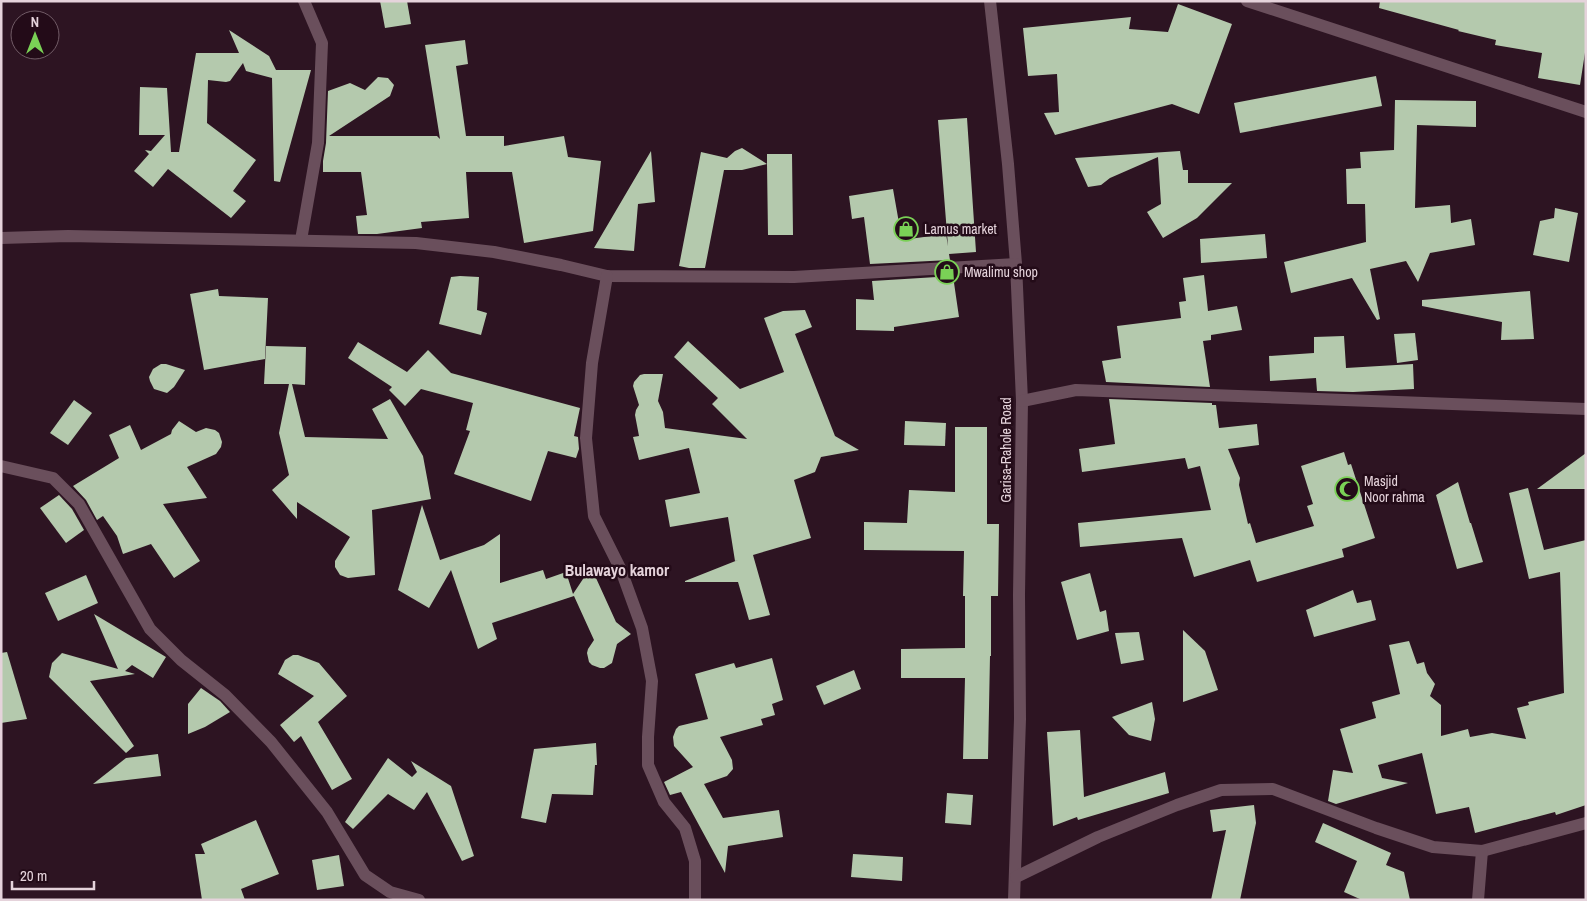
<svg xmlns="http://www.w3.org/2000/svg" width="1587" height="901" font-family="'Archivo Narrow',sans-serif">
<rect width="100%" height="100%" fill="#2d1422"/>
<!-- building -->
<g fill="#b4c9ad">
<path d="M380 1H407L411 24 385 28Z"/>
<path d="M1380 1H1586V46L1580 85 1538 78 1542 53 1495 45 1496 40 1458 31 1459 30 1379 8Z"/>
<path d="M1178 4 1232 24 1199 114 1172 104 1055 135 1044 113 1059 112 1057 74 1028 76 1023 28 1131 17 1129 29 1168 32Z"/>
<path d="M229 30 269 56 276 70H311L280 182 274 181 272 78 246 71 243 63 230 81 226 82 208 80 207 123 256 160 233 191 246 201 231 218 168 169 153 187 134 171 149 154 145 150 151 151 165 135H139L140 87 167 88 171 152H179L196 53H239Z"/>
<path d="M465 40 468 64 456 66 466 136H504V146L564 136 568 157 601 161 593 231 524 243 512 172H466L469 218 421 222 422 228 377 234H358L356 216 367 215 361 172H323V161L326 143 328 91 350 83 365 90 378 77 388 78 394 85 390 96 329 136H437L440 139 425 45Z"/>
<path d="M1376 76 1382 106 1240 133 1234 103Z"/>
<path d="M1395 100 1476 101V127L1417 125 1415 208 1450 205 1451 223 1471 219 1475 245 1430 253 1418 282 1406 261 1370 269 1380 319 1377 320 1352 278 1291 293 1284 262 1366 242 1365 204H1347L1346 169 1361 168 1360 152 1394 150Z"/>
<path d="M967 118 976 252 949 254 950 260 870 264 864 217 852 219 849 196 893 189 902 240 946 234 948 246 938 120Z"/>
<path d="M742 148 767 164V154H792L793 235H768L767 164 742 170H724L705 268H689L679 266 701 152 727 158 735 151Z"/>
<path d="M651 151 655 202 638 204 634 251 594 248Z"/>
<path d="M1180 151 1183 170H1188V183H1232L1197 218 1163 238 1147 212 1161 204 1158 157 1110 178 1101 185 1088 187 1075 158Z"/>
<path d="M1555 208 1578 213 1569 262 1533 255 1540 221 1554 218Z"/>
<path d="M1265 234 1267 258 1201 263 1200 239Z"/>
<path d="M1204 275 1208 311 1237 306 1242 330 1211 335V340L1203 341 1210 387 1106 382 1102 361 1121 358 1117 326 1181 318 1179 302 1186 301 1183 278Z"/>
<path d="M460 276 479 277 477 310 487 313 481 335 439 324 451 277Z"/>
<path d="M953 276 959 317 894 327V331L856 330V299L874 300 872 281Z"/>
<path d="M218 289 219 296 268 298 265 359 204 370 190 294Z"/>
<path d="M1530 291 1534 339 1501 340 1502 322 1422 306V300Z"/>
<path d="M805 310 812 327 795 334 835 436 859 450 821 457 815 472 794 480 811 538 753 555 770 615 749 620 738 582H685V581L738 560 735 561 728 517 670 527 665 500 700 493 689 448 639 460 633 437 639 436 635 415 636 410 639 405 633 386 634 382 640 375 644 374H663L658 401 663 412 665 428 747 439 712 404 718 398 674 357 688 341 740 389 784 372 764 318 783 311Z"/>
<path d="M1415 333 1418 360 1397 363 1394 334Z"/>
<path d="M1344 336 1346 368 1413 364 1414 389 1353 392 1317 391 1316 378 1270 381 1269 356 1314 353V337Z"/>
<path d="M358 342 407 372 428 350 451 373 580 408 574 436 578 437 579 449 576 458 548 451 531 501 454 474 470 431 466 430 473 403 421 389 405 406 389 390 392 387 348 358Z"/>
<path d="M266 346 306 347 305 385 292 384 305 437 388 439 372 409 390 399 423 456 431 499 372 510 375 575 348 578 340 575 335 567V561L350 537 297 502V519L272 490 289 475 279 433 289 384H264Z"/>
<path d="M161 364H166L185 370 174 387 167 393 154 389 150 381 149 377 153 369Z"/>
<path d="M1109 399 1212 403V405H1216L1219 428 1257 424 1259 445 1228 449 1240 478 1239 485 1248 524 1250 523 1256 543 1314 526 1307 506 1313 504 1301 466 1344 452 1348 465 1351 464 1375 538 1342 549 1344 557 1257 582 1250 560 1194 577 1182 538 1080 547 1078 523 1211 510 1200 466 1188 469 1185 458 1082 472 1079 449 1115 444Z"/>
<path d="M74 400 92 413 68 445 50 433Z"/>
<path d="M179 421 196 432 206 428 215 430 219 433 222 442 221 447 216 454 187 467 207 498 163 504 200 561 174 578 151 544 123 554 117 536 103 516 97 520 86 500 73 486 119 458 109 435 130 425 141 450 171 434 172 430Z"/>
<path d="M905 421 946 423 945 446 904 445Z"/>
<path d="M955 427H987V524H999L998 596H991V656H990L988 759H963L965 678H901V649L965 648V596H963L964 551 864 550V522L907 523 909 490 955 492Z"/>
<path d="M1586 453V489H1537Z"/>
<path d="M1458 482 1470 523H1471L1483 562 1457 569 1436 495Z"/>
<path d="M1528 488 1544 550 1586 540V805L1556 815 1555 812 1475 833 1469 807 1436 814 1422 753 1378 765 1382 778 1408 783 1336 804 1328 801 1333 770 1353 773 1340 729 1376 718 1372 702 1400 694 1389 645 1409 641 1417 664 1424 662 1427 673 1435 684 1430 696 1441 705V736L1468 729 1470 737 1492 733 1526 739 1517 708 1529 705 1528 702 1564 693 1560 572 1529 579 1509 493Z"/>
<path d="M59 495 72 509 84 530 66 543 40 508Z"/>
<path d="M422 505 440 560 484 545 500 534V583L543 570 546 579 566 572 573 594 591 567 616 622 631 634 617 644 612 663 604 668H600L592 665 589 662 587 653 588 649 594 640 574 596 492 623 497 639 478 649 451 570 429 608 398 590Z"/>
<path d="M1090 573 1100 612 1106 610 1109 631 1077 640 1061 582Z"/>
<path d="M86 575 98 603 58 621 45 593Z"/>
<path d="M1353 590 1357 603 1371 600 1376 620 1314 637 1306 610Z"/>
<path d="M94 614 166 657 153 678 132 665 125 671 135 674 90 681 134 746 126 753 49 677 52 663 62 653 118 669Z"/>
<path d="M1183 630 1205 651 1218 690 1183 702Z"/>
<path d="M1139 632 1144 660 1121 664 1115 633Z"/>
<path d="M7 652 27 719 1 723V653Z"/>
<path d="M293 655H298L319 663 347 696 318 722 352 779 332 790 301 736 294 742 280 725 314 696 278 674 285 660Z"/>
<path d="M772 658 783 700 772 704 775 715 761 719 763 725 720 737 732 760 733 769 727 776 704 784 723 818 779 810 783 837 728 846 725 873 681 792 670 795 664 782 693 767 674 746 673 737 676 729 679 726 708 719 695 674 734 663 736 668Z"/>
<path d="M854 670 861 689 824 705 816 686Z"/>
<path d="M201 688 220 701 230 712 205 727 188 734V704Z"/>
<path d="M1152 702 1155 719 1151 741 1129 735 1112 717Z"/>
<path d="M1080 730 1084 797 1165 772 1169 793 1078 820 1077 817 1053 826 1047 732Z"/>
<path d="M596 743 597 765H595L593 795 552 794 546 823 521 818 534 749Z"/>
<path d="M158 754 161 776 93 784 126 758Z"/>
<path d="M388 758 412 777 417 772 411 761 451 786 474 856 462 861 427 792 414 810 388 794 353 829 345 822Z"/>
<path d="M947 793 973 795 971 825 945 823Z"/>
<path d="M1254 805 1256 823 1240 900H1211L1226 830 1213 832 1210 810Z"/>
<path d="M256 820 279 874 241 889 245 900H202L195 854H205L201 844Z"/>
<path d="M1323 823 1391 853 1386 865 1404 872 1410 900H1362L1344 892 1357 861 1315 842Z"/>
<path d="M853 854 903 857 902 881 851 877Z"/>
<path d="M339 855 344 886 317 890 312 860Z"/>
</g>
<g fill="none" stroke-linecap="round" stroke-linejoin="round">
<!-- street -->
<g stroke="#6a4f5c" stroke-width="12">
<path d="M990 1 1008 164 1016 264 1022 401 1019 595 1020 719 1014 900"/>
<path d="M1247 1 1586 112"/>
<path d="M1 238 68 236 416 243 494 252 561 265 607 276 794 277 1016 264"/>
<path d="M301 240 318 143 322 43 304 1"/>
<path d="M607 276 592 363 586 438 594 516 621 570 642 628 652 681 648 737V765L664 802 685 828 695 861V900"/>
<path d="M1022 401 1076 390 1586 409"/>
<path d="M1 466 53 478 79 504 150 629 181 660 225 695 271 742 327 812 365 875 390 892 419 900"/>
<path d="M1016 877 1098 837 1177 805 1221 790 1273 789 1376 828 1433 847 1482 851 1586 823"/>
<path d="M1478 900 1482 851"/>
</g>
</g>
<!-- icons -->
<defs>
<g id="shop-ring" transform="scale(1.25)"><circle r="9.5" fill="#230b18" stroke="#7ad156" stroke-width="1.5"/><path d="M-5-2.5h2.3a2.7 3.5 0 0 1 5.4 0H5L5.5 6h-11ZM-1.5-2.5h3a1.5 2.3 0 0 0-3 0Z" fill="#7ad156"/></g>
<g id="mosque-ring" transform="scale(1.25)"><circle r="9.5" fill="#230b18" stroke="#7ad156" stroke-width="1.5"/><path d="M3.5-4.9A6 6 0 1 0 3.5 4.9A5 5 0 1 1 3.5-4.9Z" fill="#7ad156"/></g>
</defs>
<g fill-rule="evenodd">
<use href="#shop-ring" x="906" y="229"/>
<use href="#shop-ring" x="947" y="272"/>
<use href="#mosque-ring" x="1347" y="489"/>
</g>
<g text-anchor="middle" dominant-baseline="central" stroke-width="5" stroke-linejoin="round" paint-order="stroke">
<!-- poi labels -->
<g font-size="14" fill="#e5d3db" stroke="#230b18" text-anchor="start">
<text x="924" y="229">Lamus market</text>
<text x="964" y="272">Mwalimu shop</text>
<text x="1364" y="481">Masjid<tspan x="1364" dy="16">Noor rahma</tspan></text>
</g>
<!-- street labels -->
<g font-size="14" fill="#e5d3db" stroke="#230b18">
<text transform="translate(1006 450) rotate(-90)">Garisa-Rahole Road</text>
</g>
<!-- quarter labels -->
<g font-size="16" font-weight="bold" fill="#e5d3db" stroke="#230b18">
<text x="617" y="570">Bulawayo kamor</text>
</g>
</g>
<!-- border -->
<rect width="1587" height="901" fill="none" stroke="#e5d3db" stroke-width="5"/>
<!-- north arrow -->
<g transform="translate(35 35)"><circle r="24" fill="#230b18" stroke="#715b66"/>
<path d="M0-4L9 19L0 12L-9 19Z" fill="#7ad156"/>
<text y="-8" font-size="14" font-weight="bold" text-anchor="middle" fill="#e5d3db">N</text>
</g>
<!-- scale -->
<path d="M12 881v8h82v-8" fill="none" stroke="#e5d3db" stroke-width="2.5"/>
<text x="20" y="881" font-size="15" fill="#e5d3db" stroke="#230b18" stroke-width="4" paint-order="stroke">20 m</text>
</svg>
